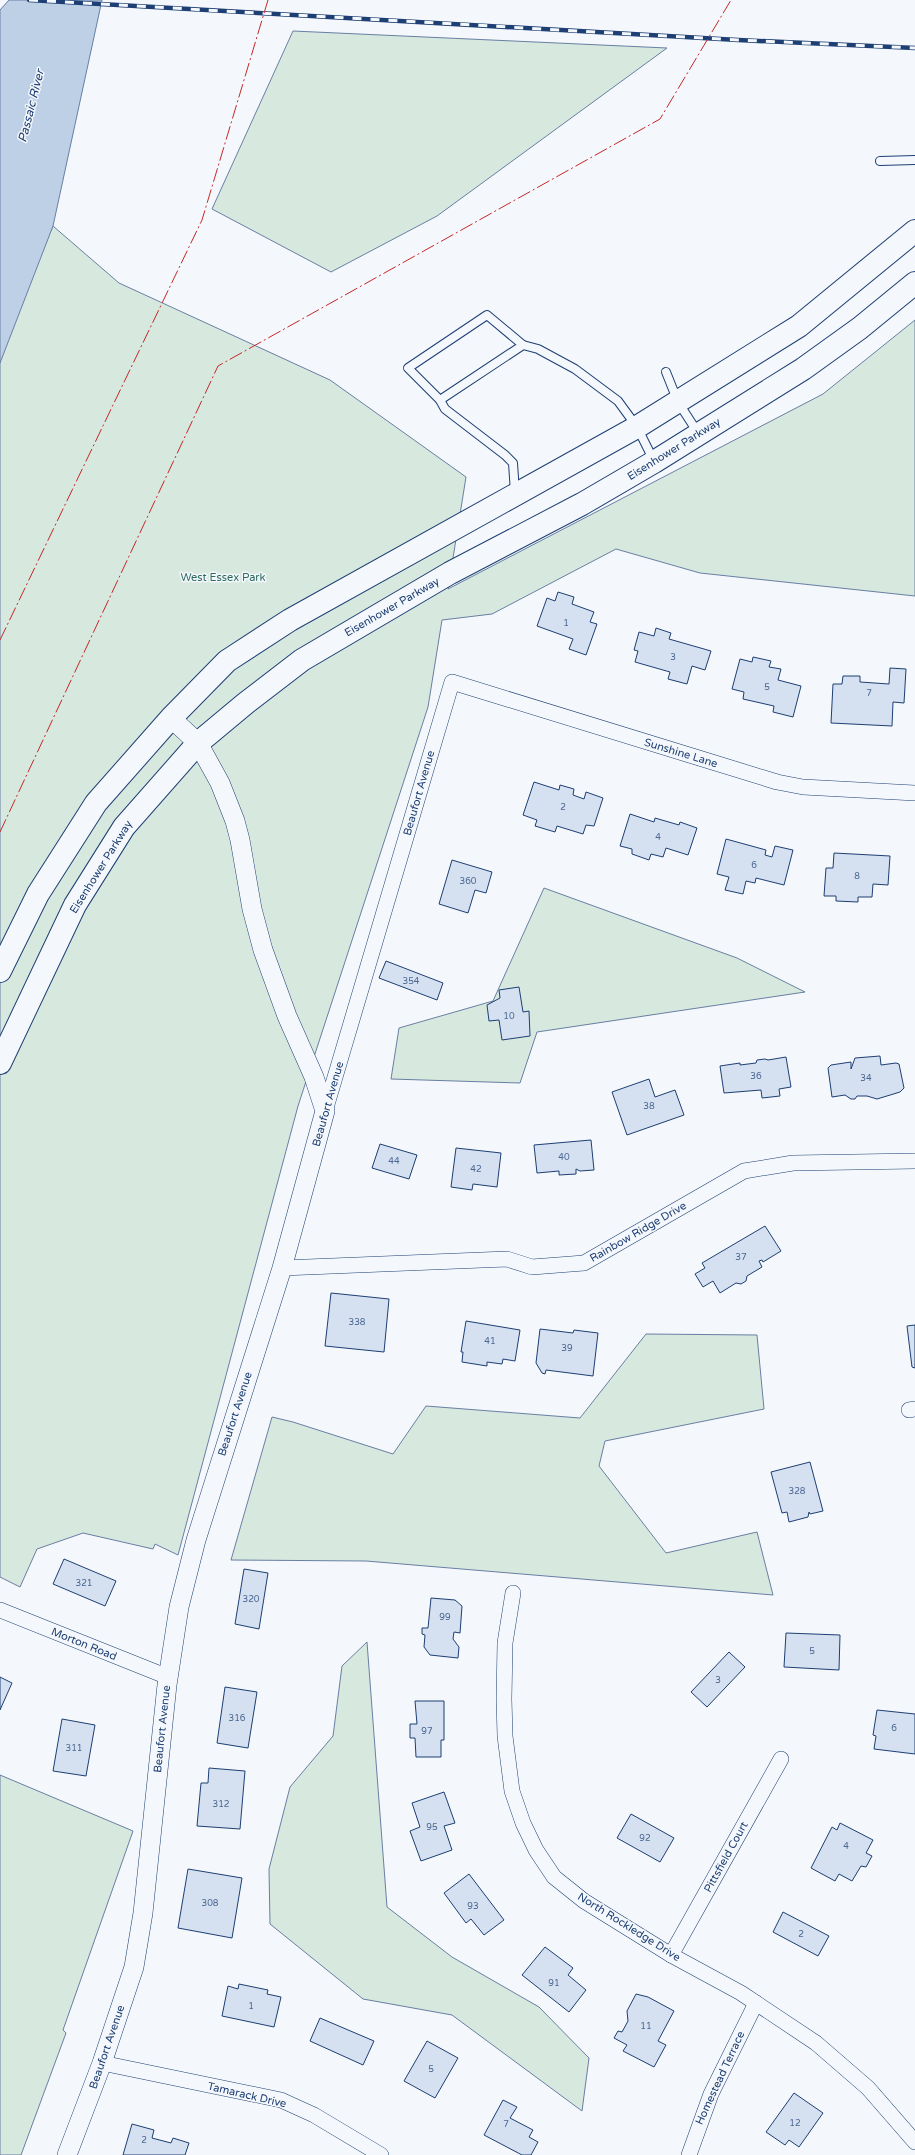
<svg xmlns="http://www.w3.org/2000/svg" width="915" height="2155" font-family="'Varela Round',sans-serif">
<rect width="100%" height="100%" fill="#f4f7fb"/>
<!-- green -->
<g fill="#d7e8df" stroke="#687fa3">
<path d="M293 31 667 48 437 216 331 272 212 209Z"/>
<path d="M53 226 119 283 330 380 466 477 448 589 823 394 915 320V596L700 573 616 549 492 614 442 620 428 707 298 1106 178 1555 155 1544 153 1549 83 1533 37 1549 20 1587 0 1577V339Z"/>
<path d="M544 888 737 958 805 992 537 1032 520 1083 391 1079 399 1028 493 1001Z"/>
<path d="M646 1334 757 1335 764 1409 605 1441 599 1466 666 1553 757 1532 773 1595 366 1561 231 1560 272 1417 293 1422 393 1454 426 1406 580 1418Z"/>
<path d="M367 1642 387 1907 452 1957 539 2007 589 2058 582 2111 452 2015 363 1999 270 1924 269 1869 290 1787 333 1736 342 1666Z"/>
<path d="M0 1775 133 1831 63 2030 66 2033 21 2155H0Z"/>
</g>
<!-- water -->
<path fill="#bed0e5" stroke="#687fa3" d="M9 0H102L53 226 0 363V10Z"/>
<!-- building -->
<g fill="#d5e0f0" stroke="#1d3f73">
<path d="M558 592 574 597 572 604 594 612 590 622 597 624 586 655 569 649 573 639 537 626 547 598 555 601Z"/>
<path d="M656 628 671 633 669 639 711 651 705 670 692 666 687 684 668 679 670 672 635 662 638 651 634 650 639 632 654 636Z"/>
<path d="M753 657 771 661 769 667 781 669 778 680 801 686 793 717 773 712 774 706 743 699 744 692 732 689 740 659 752 662Z"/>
<path d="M890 668 906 669 904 703 893 702 892 726 831 723 833 684H842L843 676H860V682L889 684Z"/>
<path d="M534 782 559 790 560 785 574 789 573 795 584 799 586 792 603 798 594 826 586 825 583 834 557 826 555 832 535 826 537 820 523 815Z"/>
<path d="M630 814 654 822 655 818 679 825 680 822 697 828 688 855 666 848 663 857 651 854 649 860 632 854V849L620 846Z"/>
<path d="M726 839 766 850 765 855 772 857 775 846 793 850 784 885 756 878 755 883 746 881 743 894 725 890 729 877 717 874Z"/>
<path d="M834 853 890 856 888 885 873 884 872 897H858V902L836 901V896H824L826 868H833Z"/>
<path d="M452 860 492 872 486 893 475 890 468 913 439 904Z"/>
<path d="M386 961 443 983 437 1000 379 978Z"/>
<path d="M519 987 523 1012 529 1011 530 1036 502 1040 499 1020 489 1021 487 1005 500 998 499 990Z"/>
<path d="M880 1056 881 1065 896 1063 899 1064 904 1088 900 1092 877 1099 867 1096H857L855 1099H851L845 1095 832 1097 828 1068 831 1065 851 1062V1069L855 1058Z"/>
<path d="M786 1057 791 1087 779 1089 780 1096 762 1098 761 1090 724 1093 720 1066 740 1063V1065L756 1063 757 1060 765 1059 768 1060Z"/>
<path d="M649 1079 655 1097 675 1090 684 1115 627 1135 612 1092Z"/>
<path d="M591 1140 594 1170 580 1171 576 1169V1174L559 1175V1171L537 1173 534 1145Z"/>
<path d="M380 1144 417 1155 409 1179 372 1168Z"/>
<path d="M456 1148 501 1153 497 1187 473 1184 472 1190 451 1187Z"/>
<path d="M765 1226 781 1251 763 1262 762 1260 759 1261 762 1267 747 1276 746 1281 741 1284 736 1283 720 1293 713 1281 703 1287 695 1274 705 1268 702 1263Z"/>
<path d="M331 1293 389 1299 384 1352 325 1346Z"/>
<path d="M466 1321 520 1330 515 1361 503 1359 502 1364 487 1362V1366L462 1362 463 1352H461Z"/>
<path d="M915 1325V1368L912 1367 907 1326Z"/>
<path d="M540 1329 573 1333 574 1330 598 1333 593 1376 546 1370 545 1374 542 1373 536 1363Z"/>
<path d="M810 1462 823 1511 810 1514 809 1512 808 1517 789 1522 787 1512 782 1513 771 1472Z"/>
<path d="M64 1559 116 1581 105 1606 53 1584Z"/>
<path d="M244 1569 268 1573 259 1629 235 1624Z"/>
<path d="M431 1598 455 1600 462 1606 460 1633 454 1632 453 1639 459 1647 458 1658 430 1655 424 1647 425 1635 422 1634V1628H428Z"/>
<path d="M786 1633 840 1635 839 1670 784 1667Z"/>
<path d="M729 1652 745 1667 707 1707 691 1692Z"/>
<path d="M0 1677 12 1683 0 1710Z"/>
<path d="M225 1687 257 1692 248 1748 217 1743Z"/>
<path d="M415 1701H444V1740H441V1757H416L415 1738H410V1724H417Z"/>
<path d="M877 1710 915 1714V1754L874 1749 876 1736 873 1735Z"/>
<path d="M62 1719 95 1725 86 1776 53 1771Z"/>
<path d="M209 1768 245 1771 240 1829 197 1826 201 1783H208Z"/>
<path d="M444 1792 455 1823 444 1826 452 1850 421 1861 410 1831 420 1827 412 1803Z"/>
<path d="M631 1814 674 1838 660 1862 617 1838Z"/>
<path d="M840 1823 873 1840 866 1853 872 1856 866 1867 861 1866 852 1881 839 1874 835 1881 811 1868 832 1827 837 1830Z"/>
<path d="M188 1869 242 1878 232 1938 178 1928Z"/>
<path d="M469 1874 504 1920 484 1935 471 1919 466 1923 444 1893Z"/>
<path d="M783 1912 829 1936 818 1956 773 1932Z"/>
<path d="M545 1947 573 1968 568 1975 586 1990 569 2012 522 1975Z"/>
<path d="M239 1984 268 1990 267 1994 281 1997 274 2027 222 2016 228 1986 238 1989Z"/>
<path d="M636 1994 648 1997 674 2011 658 2041 666 2045 654 2067 623 2051 627 2045 614 2038 618 2031 622 2032 628 2021 627 2011Z"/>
<path d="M320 2018 374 2041 363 2065 310 2041Z"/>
<path d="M427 2041 458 2058 435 2098 404 2081Z"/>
<path d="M794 2093 823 2113 799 2147 789 2140 785 2145 766 2132Z"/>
<path d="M503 2100 517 2107 510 2118 533 2130 529 2137 538 2142 531 2155H522L484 2135Z"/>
<path d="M132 2124 154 2130 152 2138 171 2143 173 2138 189 2143 185 2155H123Z"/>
</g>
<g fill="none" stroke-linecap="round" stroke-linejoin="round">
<!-- service casing -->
<g stroke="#1d3f73" stroke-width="10">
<g id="service">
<path d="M880 161 915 160"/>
<path d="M666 372 678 402 698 433"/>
<path d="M440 400 408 368 487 315 523 345"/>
<path d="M515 493 513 463 505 455 445 409 440 400 523 345 538 349 575 369 618 401 637 427 654 461"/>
</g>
</g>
<!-- minor casing -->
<g stroke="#1d3f73" stroke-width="16">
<g id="minor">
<path d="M325 1111 452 682 777 782 803 787 915 793"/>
<path d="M282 1268 507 1259 532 1267 584 1263 744 1171 793 1163 915 1161"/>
<path d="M909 1410 915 1409"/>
<path d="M513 1593 505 1643 504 1699 505 1736 512 1791 523 1823 536 1850 554 1877 584 1901 671 1955 741 1993 816 2043 868 2088 915 2142"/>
<path d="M0 1610 168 1677"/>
<path d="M671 1955 781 1759"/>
<path d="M102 2063 281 2100 314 2115 381 2155"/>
<path d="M689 2155 711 2094 756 2003"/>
</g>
</g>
<!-- tertiary casing -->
<g stroke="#1d3f73" stroke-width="20">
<path id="tertiary" d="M67 2155 102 2063 134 1967 143 1913 167 1685 179 1607 196 1540 282 1268 325 1111 314 1077 287 1016 263 950 252 909 240 840 235 821 220 783 198 743 171 718"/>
</g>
<!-- primary casing -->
<g stroke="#1d3f73" stroke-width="24">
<g id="primary">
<path d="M0 971 38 894 96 803 171 718 227 661 290 620 637 427 799 326 915 231"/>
<path d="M0 1063 75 905 124 827 198 743 246 703 302 660 450 573 582 504 654 462 803 369 860 328 915 283"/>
</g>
</g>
<!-- service -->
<use href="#service" stroke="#f4f7fb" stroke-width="8"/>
<!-- minor -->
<use href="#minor" stroke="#f4f7fb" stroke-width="15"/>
<!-- tertiary -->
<use href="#tertiary" stroke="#f4f7fb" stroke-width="19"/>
<!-- primary -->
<use href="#primary" stroke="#f4f7fb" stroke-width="22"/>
<!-- rail casing -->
<g stroke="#1d3f73" stroke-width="4.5">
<path id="rail" d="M29 0 738 40 915 48"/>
</g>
<!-- rail -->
<use href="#rail" stroke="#f4f7fb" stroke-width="3" stroke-dasharray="9" stroke-linecap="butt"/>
<!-- power -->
<g stroke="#c62828" stroke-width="1" stroke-dasharray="14 3 2 3" stroke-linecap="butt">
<path d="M0 640 202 220 268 0"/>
<path d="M0 832 218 366 660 119 731 0"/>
</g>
</g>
<g text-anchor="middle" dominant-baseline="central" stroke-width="3" stroke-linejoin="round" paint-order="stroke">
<!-- number labels -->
<g font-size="9" fill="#4b6792">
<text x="566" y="623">1</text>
<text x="673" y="657">3</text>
<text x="767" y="687">5</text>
<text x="869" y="693">7</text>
<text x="563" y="807">2</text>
<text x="658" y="837">4</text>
<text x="754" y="865">6</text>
<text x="857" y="876">8</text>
<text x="468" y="881">360</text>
<text x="411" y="981">354</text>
<text x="509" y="1016">10</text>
<text x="756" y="1076">36</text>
<text x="866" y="1078">34</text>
<text x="649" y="1106">38</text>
<text x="564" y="1157">40</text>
<text x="394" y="1161">44</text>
<text x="476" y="1169">42</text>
<text x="741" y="1257">37</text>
<text x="357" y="1322">338</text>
<text x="490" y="1341">41</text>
<text x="567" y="1348">39</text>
<text x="797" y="1491">328</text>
<text x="84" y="1583">321</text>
<text x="251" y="1599">320</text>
<text x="445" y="1617">99</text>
<text x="812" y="1651">5</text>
<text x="718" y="1680">3</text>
<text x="237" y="1718">316</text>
<text x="894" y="1728">6</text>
<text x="427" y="1731">97</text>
<text x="74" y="1748">311</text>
<text x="221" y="1804">312</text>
<text x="432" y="1827">95</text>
<text x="645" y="1838">92</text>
<text x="846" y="1846">4</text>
<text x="210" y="1903">308</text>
<text x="473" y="1906">93</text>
<text x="801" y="1934">2</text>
<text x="554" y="1983">91</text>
<text x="251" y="2006">1</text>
<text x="646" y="2026">11</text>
<text x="431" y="2069">5</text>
<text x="795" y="2123">12</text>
<text x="506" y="2124">7</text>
<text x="144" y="2140">2</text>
</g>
<!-- street labels -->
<g font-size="11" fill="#1d3f73" stroke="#f4f7fb">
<text transform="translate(674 449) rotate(-32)">Eisenhower Parkway</text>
<text transform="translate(392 607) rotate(-30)">Eisenhower Parkway</text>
<text transform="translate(681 753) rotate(17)">Sunshine Lane</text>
<text transform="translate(419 793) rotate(-74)">Beaufort Avenue</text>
<text transform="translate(101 867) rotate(-58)">Eisenhower Parkway</text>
<text transform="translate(328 1104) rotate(-74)">Beaufort Avenue</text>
<text transform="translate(638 1232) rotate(-30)">Rainbow Ridge Drive</text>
<text transform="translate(235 1414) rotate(-72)">Beaufort Avenue</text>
<text transform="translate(84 1644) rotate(22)">Morton Road</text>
<text transform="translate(162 1729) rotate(-84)">Beaufort Avenue</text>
<text transform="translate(726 1857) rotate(-61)">Pittsfield Court</text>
<text transform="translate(629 1927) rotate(32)">North Rockledge Drive</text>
<text transform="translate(107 2047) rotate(-71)">Beaufort Avenue</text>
<text transform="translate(720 2078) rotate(-65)">Homestead Terrace</text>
<text transform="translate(247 2095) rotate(13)">Tamarack Drive</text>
</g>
<!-- park labels -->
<g font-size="11" fill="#2c6c60" stroke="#f4f7fb">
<text x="223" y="577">West Essex Park</text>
</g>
<!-- water labels -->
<g font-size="12" font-style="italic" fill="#1d3f73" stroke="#f4f7fb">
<text transform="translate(31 106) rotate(-76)">Passaic River</text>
</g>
</g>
</svg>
